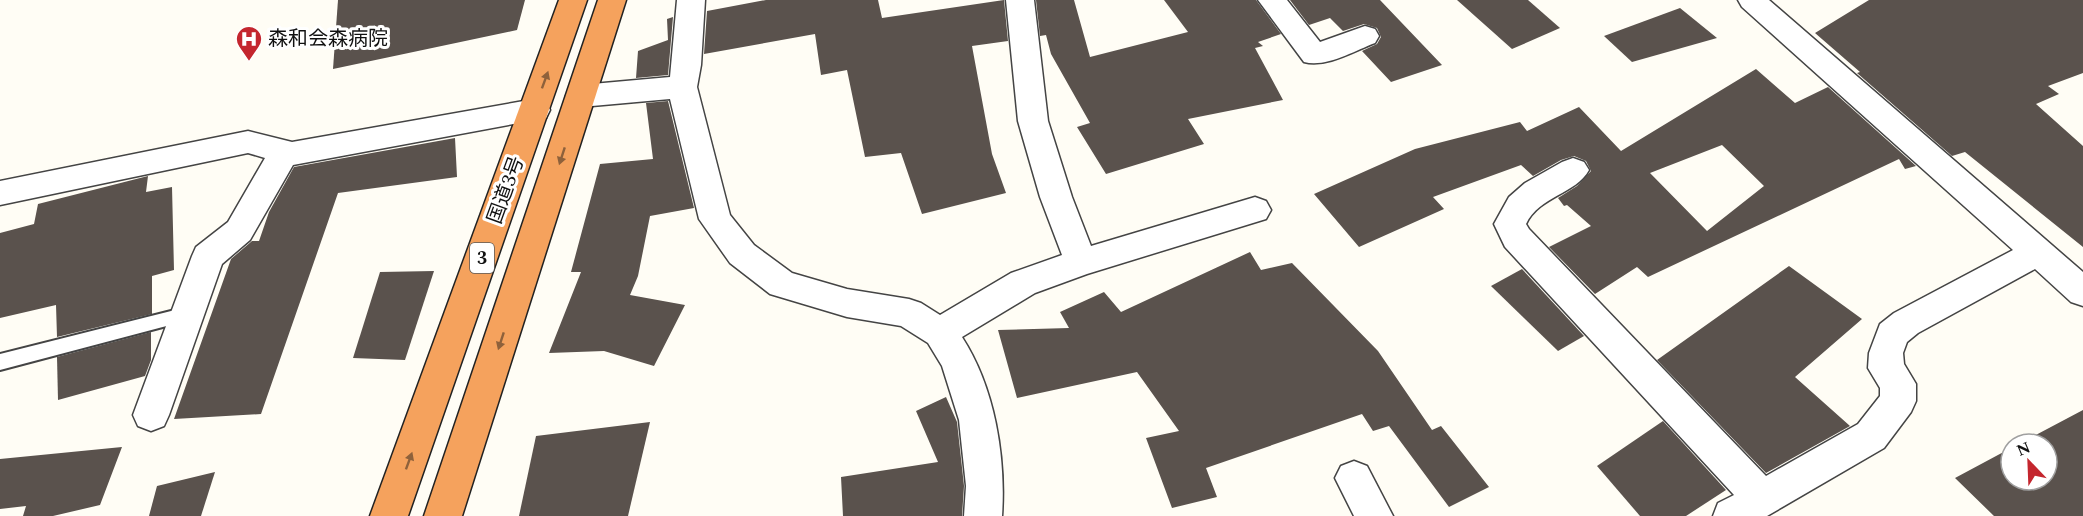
<svg xmlns="http://www.w3.org/2000/svg" width="2083" height="516" font-family="Spectral,'Noto Sans JP',serif">
<rect width="100%" height="100%" fill="#fffdf5"/>
<!-- building -->
<g fill="#5a524d" fill-rule="evenodd">
<path d="M338 0H525L517 30 333 69Z"/>
<path d="M766 0H878L882 18 1004 0 1008 41 972 46 992 154 1006 193 922 214 901 153 865 157 847 70 821 75 815 34 704 54 707 11Z"/>
<path d="M1036 0H1074L1090 57 1188 32 1164 0H1256L1281 34 1258 42 1263 46 1255 48 1283 100 1188 119 1204 144 1106 174 1077 127 1090 123 1051 54 1046 35 1040 36Z"/>
<path d="M1290 0H1380L1442 65 1391 82 1362 51 1377 44 1381 37 1377 28 1364 24 1343 31 1330 18 1309 25Z"/>
<path d="M1457 0H1528L1560 28 1512 49Z"/>
<path d="M1869 0H2083V73L2048 86 2059 94 2036 104 2083 146V247L1965 152 1952 156 1857 73 1860 72 1815 33Z"/>
<path d="M1680 8 1717 38 1632 62 1604 36Z"/>
<path d="M673 17 668 75 636 78 638 51 668 40 667 19Z"/>
<path d="M1756 69 1795 103 1828 87 1916 166 1905 169 1899 159 1648 277 1637 267 1595 294 1549 247 1591 226 1567 205 1564 206 1558 198 1577 186 1591 171 1586 161 1574 156 1561 160 1533 176 1521 165 1433 197 1444 209 1359 247 1314 194 1415 149 1520 122 1527 131 1579 107 1621 151ZM1722 145 1764 186 1707 231 1650 173Z"/>
<path d="M668 101 694 208 650 216 638 276 630 295 685 305 654 366 604 351 549 353 581 272H571L600 164 653 159 646 103Z"/>
<path d="M455 138 457 177 338 193 261 414 174 419 231 259 252 241H259L269 212 294 167Z"/>
<path d="M148 176 146 192 172 187 174 270 152 276V314L57 337 56 305 0 318V233L34 224 38 204Z"/>
<path d="M1250 252 1261 270 1292 263 1378 351 1432 430 1441 426 1489 487 1449 507 1389 426 1373 431 1362 414 1206 468 1217 497 1172 508 1146 438 1179 431 1137 372 1017 398 998 330 1069 328 1060 312 1104 292 1121 312Z"/>
<path d="M1789 266 1862 319 1795 377 1850 426 1766 473 1657 360Z"/>
<path d="M1522 269 1584 336 1558 351 1491 286Z"/>
<path d="M434 271 405 360 353 358 380 272Z"/>
<path d="M151 332V360L145 376 58 400 57 357Z"/>
<path d="M946 397 957 422 964 486 962 516H843L841 477 938 462 916 411Z"/>
<path d="M2083 410V516H1994L1955 478 2011 448V480H2047V444H2019Z"/>
<path d="M1663 421 1726 490 1686 516H1640L1597 466Z"/>
<path d="M650 422 628 516H519L536 436Z"/>
<path d="M122 447 100 505 53 516H23L26 506 0 509V459Z"/>
<path d="M215 472 201 516H149L157 486Z"/>
</g>
<g fill="none" stroke-linecap="round" stroke-linejoin="round">
<!-- lane casing -->
<g stroke="#444" stroke-width="4">
<path id="lane" d="M187 307 193 309 196 314 193 319 0 370V354Z"/>
</g>
<!-- street casing -->
<g stroke="#444" stroke-width="3">
<g id="street">
<path d="M677 0H705L701 65 697 87 730 215 754 245 792 273 847 289 909 299 921 303 940 315 1011 273 1062 255 1040 197 1018 121 1006 0H1034L1048 121 1072 197 1091 246 1255 197 1266 201 1271 210 1266 219 1087 274 1035 293 962 337C995 388 1006 457 1002 516H964L966 486 959 420 942 366 928 343 901 326 847 317 770 294 730 263 699 219 670 99 581 107 571 104 566 96 571 88 581 85 670 77Z"/>
<path d="M1258 0H1287L1320 42 1365 26 1375 29 1379 36 1375 43C1354 51 1326 68 1304 62Z"/>
<path d="M1738 0H1769L2083 272V306L2071 302 2035 269 1918 333 1907 342 1903 353 1904 364 1916 384V401L1911 412 1884 448 1767 516H1713L1718 503 1734 495 1505 247 1494 224 1509 197 1525 183 1562 162 1573 158 1584 162 1589 170C1576 194 1539 196 1526 224L1529 229 1766 476 1858 424 1880 396V388L1868 368 1869 353 1880 324 1894 313 2013 250 1742 7Z"/>
<path d="M535 99 546 102 550 110 546 118 293 165 250 240 222 264 169 415 164 426 151 431 138 426 133 415 192 256 196 247 228 222 265 158 248 153 0 205V181L248 131 292 142Z"/>
<path d="M1354 461 1367 466 1393 516H1354L1335 478 1341 466Z"/>
</g>
</g>
<!-- highway casing -->
<g stroke="#222" stroke-width="3">
<g id="highway">
<path d="M559 0H587L408 516H370Z"/>
<path d="M598 0H626L462 516H424Z"/>
</g>
</g>
<!-- lane -->
<use href="#lane" fill="#fff" fill-rule="evenodd"/>
<!-- street -->
<use href="#street" fill="#fff" fill-rule="evenodd"/>
<!-- highway -->
<use href="#highway" fill="#f5a25d" fill-rule="evenodd"/>
</g>
<!-- one-way arrows -->
<defs><path id="oneway-solid" d="M-6-.8H1V-3.2L6.5 0L1 3.2V.8H-6Z" transform="scale(1.5)"/></defs>
<g fill="#8e613b">
<use href="#oneway-solid" transform="translate(545 80) rotate(-70)"/>
<use href="#oneway-solid" transform="translate(562 156) rotate(108)"/>
<use href="#oneway-solid" transform="translate(501 341) rotate(108)"/>
<use href="#oneway-solid" transform="translate(409 461) rotate(-70)"/>
</g>
<!-- icons -->
<defs>
<g id="hospital-pin" transform="scale(1.35)"><path d="M0 17L-7.5 6A9.5 9.5 0 1 1 7.5 6Z" fill="#c4262e" stroke="#fff"/><path d="M-5-5h3v3.5h4V-5h3V5h-3V1.5h-4V5h-3Z" fill="#fff"/></g>
</defs>
<g fill-rule="evenodd">
<use href="#hospital-pin" x="249" y="39"/>
</g>
<g text-anchor="middle" dominant-baseline="central" stroke-width="6" stroke-linejoin="round" paint-order="stroke">
<!-- shield labels -->
<rect fill="#fff" stroke="#585858" stroke-width="1.5" x="470" y="243" width="24" height="30" rx="4.5"/>
<g font-size="18" font-weight="bold" fill="#111">
<text x="482" y="258">3</text>
</g>
<!-- poi labels -->
<g font-size="20" fill="#111" stroke="#fff" text-anchor="start">
<text x="268" y="39">森和会森病院</text>
</g>
<!-- street labels -->
<g font-size="20" fill="#111" stroke="#fff">
<text transform="translate(506 190) rotate(-70)">国道3号</text>
</g>
</g>
<!-- north arrow -->
<g transform="translate(2029 462) rotate(337)"><circle r="28" fill="#ffffff" stroke="#a0a0a0" stroke-width="1.5"/>
<path d="M0-4.5L10 22L0 15L-10 22Z" fill="#c4262e"/>
<text y="-9" font-size="16" font-weight="bold" text-anchor="middle" fill="#111111">N</text>
</g>
</svg>
